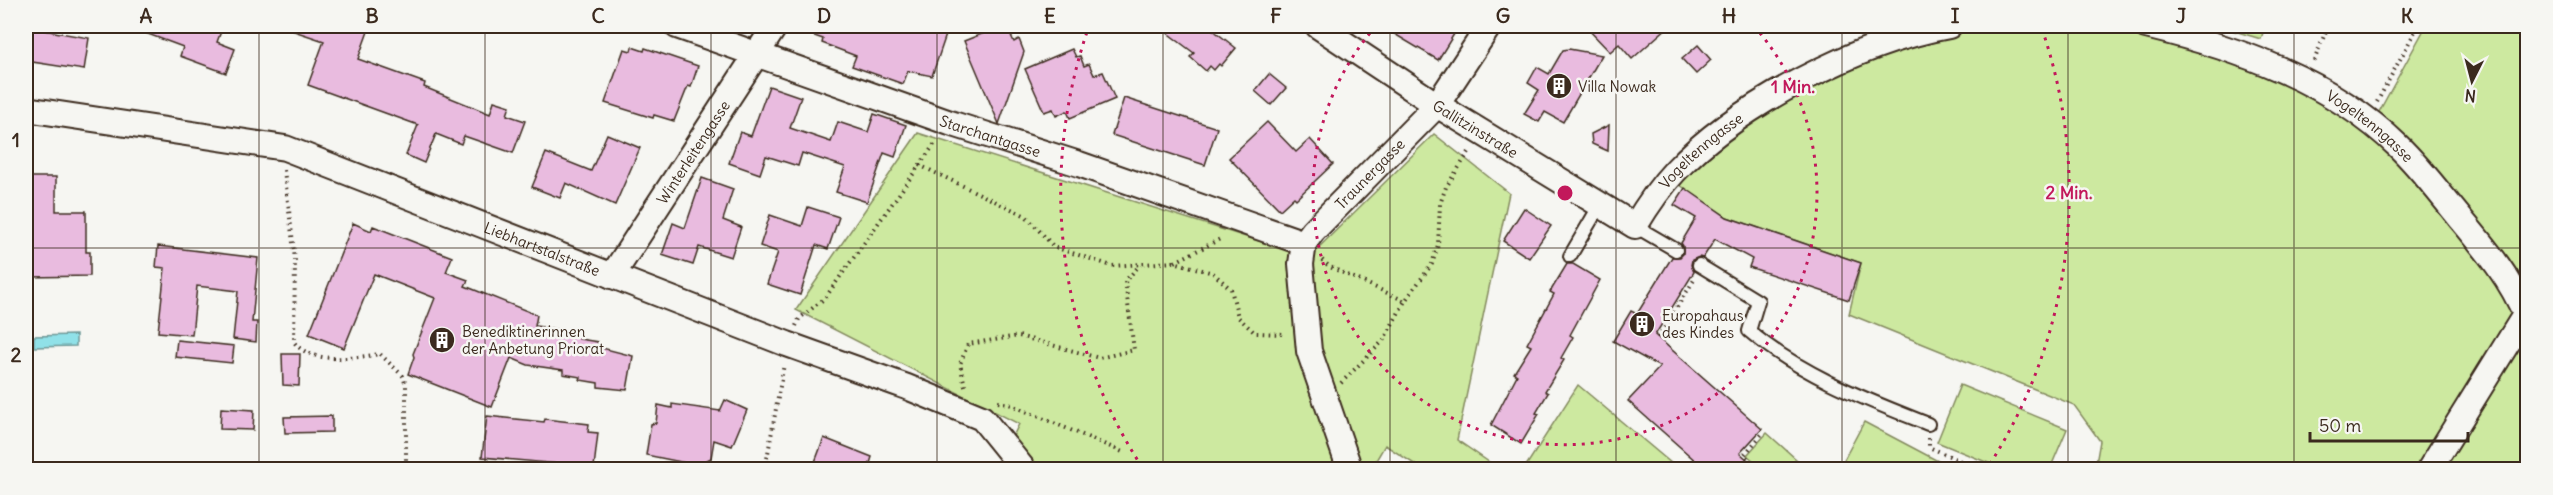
<svg xmlns="http://www.w3.org/2000/svg" width="2553" height="495" font-family="Delius,sans-serif">
<rect width="100%" height="100%" fill="#f6f6f2"/>
<filter id="ink" filterUnits="userSpaceOnUse"><feTurbulence type="fractalNoise" baseFrequency=".0167" numOctaves="2"/><feDisplacementMap in="SourceGraphic" scale="12" xChannelSelector="R" yChannelSelector="G"/><feConvolveMatrix kernelMatrix="1 2 1 2 8 2 1 2 1" color-interpolation-filters="sRGB"/></filter>
<g filter="url(#ink)">
<!-- green -->
<g fill="#cde9a0" stroke="#848a5f" stroke-width="1.5">
<path d="M1990 26H2100L2138 31 2195 44 2311 91 2369 130 2426 26H2527V469H2095L2100 441 2074 405 1849 314 1861 263 1727 217 1674 181 1722 140 1815 83 1945 32Z"/>
<path d="M2218 26H2265L2261 39Z"/>
<path d="M918 133 1309 257 1434 134 1509 193 1457 440 1499 469H1422L1385 445 1371 469H997L1019 424 796 310Z"/>
<path d="M1578 385 1678 469H1524Z"/>
<path d="M1960 385 2067 429 2050 469H2003L1937 442Z"/>
<path d="M1864 422 1953 469H1839Z"/>
<path d="M1767 433 1807 469H1763L1747 455Z"/>
</g>
<!-- water -->
<path fill="#90e1e8" stroke="#6e9897" stroke-width="1.5" d="M76 335V346L34 347V336Z"/>
<!-- building -->
<g fill="#e9bbdf" stroke="#3b2a1e" stroke-width="1.5">
<path d="M130 26H223L217 42 235 49 226 73 180 56 183 47 129 27Z"/>
<path d="M288 26H370L358 59 425 83 424 87 490 114 494 101 510 106 507 115 525 121 513 153 464 136 461 144 436 134 424 163 406 155 418 125 308 85 324 41 288 29Z"/>
<path d="M792 26H949L932 76 908 71 903 84 852 66 856 56 822 43 823 39 792 28Z"/>
<path d="M1002 26 1005 33 1009 31 1014 42 1019 39 1024 52 999 124 964 41Z"/>
<path d="M1158 26H1208L1236 48 1221 66 1219 64 1214 70 1210 66 1206 71 1190 57 1194 53Z"/>
<path d="M1381 26H1459L1438 60Z"/>
<path d="M1585 26H1669L1632 59 1619 44 1610 52Z"/>
<path d="M26 27 89 38 84 70 26 61Z"/>
<path d="M1698 45 1711 60 1696 74 1682 59Z"/>
<path d="M632 47 644 51 645 48 698 66 691 87 688 86 674 121 654 115 653 118 605 103 624 49 631 51Z"/>
<path d="M1072 49 1076 57 1080 56 1084 66 1089 64 1094 75 1103 72 1115 99 1070 118 1067 111 1056 116 1053 109 1044 112 1025 69Z"/>
<path d="M1569 49 1602 55 1563 122 1545 112 1539 122 1524 114 1539 90 1528 83 1537 67 1549 74 1563 50Z"/>
<path d="M1269 74 1286 88 1271 105 1255 91Z"/>
<path d="M769 86 801 97 790 128 831 142 838 122 868 132 874 114 906 125 895 157 884 153 867 202 836 192 845 167 802 153 798 166 766 156 760 174 729 163 740 132 751 136Z"/>
<path d="M1124 98 1217 128 1205 165 1112 135Z"/>
<path d="M1267 122 1296 152 1310 139 1333 164 1296 199 1294 197 1280 210 1229 158Z"/>
<path d="M1609 125 1608 151 1592 144 1591 134Z"/>
<path d="M607 134 640 148 615 205 566 183 560 198 532 187 546 153 591 171Z"/>
<path d="M30 177H56V211H86V252H90V276L30 277Z"/>
<path d="M702 178 733 189 723 220 741 227 731 257 699 247 693 265 662 255 673 223 685 228Z"/>
<path d="M1685 188 1727 217 1861 263 1849 300 1749 267 1752 259 1715 239 1703 258 1699 257 1692 260 1691 265 1694 272 1655 335 1762 429 1740 453 1759 470H1706L1628 401 1660 367 1613 341 1631 311 1637 314 1672 257H1680L1683 254V246L1681 243 1696 218 1674 205Z"/>
<path d="M808 207 839 217 828 249 816 245 800 295 767 284 778 252 760 246 770 215 802 226Z"/>
<path d="M1524 208 1551 226 1529 258 1503 241Z"/>
<path d="M353 223 371 231 373 226 452 257 446 272 468 280 465 286 537 315 535 326 563 330V333L580 335 579 339 598 342V347L633 356 627 390 598 387V383L580 380 581 377 563 374V370L528 365 511 358 492 407 408 374 414 357 413 354 435 298 374 274 344 348 309 334Z"/>
<path d="M158 246 258 258 252 322H257L256 342 233 339 238 291 197 286 192 335 158 332 165 268 156 267Z"/>
<path d="M1567 264H1573L1600 280 1570 335 1573 337 1561 358 1564 360 1545 391 1548 393 1536 413 1539 414 1521 444 1491 425 1517 375 1514 373 1531 346 1527 344 1554 294 1550 292Z"/>
<path d="M177 340 234 346 232 363 175 357Z"/>
<path d="M282 354H300L299 386 283 385Z"/>
<path d="M725 400 747 410 732 446 714 440 711 458 707 460 706 467 646 455 651 424 656 423 658 405 672 408V404L720 411Z"/>
<path d="M221 408 254 410 253 430 220 429Z"/>
<path d="M332 416V432L285 433 284 417Z"/>
<path d="M487 416 544 422 545 419 589 424 588 432 598 433 594 467 482 457Z"/>
<path d="M824 438 872 457 868 470H812Z"/>
</g>
<g fill="none" stroke-linecap="round" stroke-linejoin="round">
<!-- service casing -->
<g stroke="#3b2a1e" stroke-width="16">
<g id="service">
<path d="M1635 226 1676 250"/>
<path d="M1570 256 1600 205"/>
<path d="M1699 265 1758 301 1749 331C1801 375 1865 399 1928 424"/>
</g>
</g>
<!-- minor casing -->
<g stroke="#3b2a1e" stroke-width="28">
<g id="minor">
<path id="s1" d="M677 26 950 123 1079 164 1304 243"/>
<path id="s2" d="M1318 26 1437 105 1635 226C1647 206 1659 188 1675 171 1738 104 1860 42 1949 26"/>
<path id="s3" d="M2146 26C2237 48 2330 80 2398 146 2421 168 2440 194 2460 218 2485 248 2512 280 2526 316"/>
<path id="s4" d="M26 109 285 148 787 344 907 387 982 418 1024 470"/>
<path id="s5" d="M612 276 775 26"/>
<path id="s6" d="M1350 470 1309 351 1301 264 1304 243 1313 231 1437 105 1489 26"/>
<path d="M2429 470 2528 310"/>
</g>
</g>
<!-- path -->
<g stroke="#3b2a1e" stroke-width="4" stroke-dasharray="1.5 4.5" stroke-linecap="butt">
<path d="M2314 61 2328 26"/>
<path d="M2377 102 2418 26"/>
<path d="M919 165 1026 216 1054 247 1112 266 1174 262 1213 273 1231 289 1238 317 1255 333 1285 334"/>
<path d="M284 170 295 259 294 342C311 365 355 358 380 354L403 376 406 386V470"/>
<path d="M1322 260 1330 267 1405 301"/>
<path d="M1175 262 1222 238"/>
<path d="M796 326 799 319 825 298 936 142"/>
<path d="M1658 338 1694 280"/>
<path d="M1341 383 1383 341 1405 301 1432 264 1438 245 1440 204 1446 187 1471 149"/>
<path d="M965 386 960 364 968 344 1019 336 1099 358 1134 350 1125 281 1140 265"/>
<path d="M998 402 1009 404 1125 453"/>
<path d="M1929 438V447L1981 470"/>
<path d="M765 470 784 364"/>
<path d="M1761 470 1744 455 1762 434"/>
</g>
<!-- service -->
<use href="#service" stroke="#f6f6f2" stroke-width="12"/>
<!-- minor -->
<use href="#minor" stroke="#f6f6f2" stroke-width="24"/>
</g>
</g>
<!-- grid -->
<path fill="none" stroke="#3b2a1e" stroke-width="1.5" stroke-opacity="0.55" d="M259 26V470M485 26V470M711 26V470M937 26V470M1163 26V470M1390 26V470M1616 26V470M1842 26V470M2068 26V470M2294 26V470M26 248H2528"/>
<!-- distance rings -->
<g fill="none" stroke="#c2185b" stroke-width="3" stroke-dasharray="3 6">
<path d="M1754 26A252 252 0 1 1 1376 26"/>
<path d="M1142 467A504 504 0 0 1 1088 29M2042 29A504 504 0 0 1 1988 467"/>
</g>
<!-- icons -->
<defs>
<g id="building-disc" transform="scale(1.35)"><circle r="9.5" fill="#3b2a1e" stroke="#f6f6f2"/><path d="M-4-6H4V6H1V3H-1V6H-4ZM-2.5-4.3h1.7v1.8h-1.7ZM.8-4.3h1.7v1.8H.8ZM-2.5-1h1.7V.8h-1.7ZM.8-1h1.7V.8H.8Z" fill="#fff"/></g>
</defs>
<g fill-rule="evenodd">
<use href="#building-disc" x="1559" y="86"/>
<use href="#building-disc" x="1642" y="324"/>
<use href="#building-disc" x="442" y="340"/>
</g>
<g text-anchor="middle" dominant-baseline="central" stroke-width="5" stroke-linejoin="round" paint-order="stroke">
<!-- poi labels -->
<g font-size="15" fill="#3b2a1e" stroke="#f6f6f2" text-anchor="start">
<text x="1578" y="86">Villa Nowak</text>
<text x="1662" y="315">Europahaus<tspan x="1662" dy="17">des Kindes</tspan></text>
<text x="462" y="331">Benediktinerinnen<tspan x="462" dy="17">der Anbetung Priorat</tspan></text>
</g>
<!-- street labels -->
<g font-size="15" fill="#3b2a1e" stroke="#f6f6f2">
<text stroke="none"><textPath href="#s2" startOffset="188">Gallitzinstraße</textPath></text>
<text stroke="none"><textPath href="#s3" startOffset="248">Vogeltenngasse</textPath></text>
<text stroke="none"><textPath href="#s1" startOffset="332">Starchantgasse</textPath></text>
<text stroke="none"><textPath href="#s5" startOffset="148">Winterleitengasse</textPath></text>
<text stroke="none"><textPath href="#s2" startOffset="476">Vogeltenngasse</textPath></text>
<text stroke="none"><textPath href="#s6" startOffset="330">Traunergasse</textPath></text>
<text stroke="none"><textPath href="#s4" startOffset="538">Liebhartstalstraße</textPath></text>
</g>
</g>
<circle cx="1565" cy="193" r="9" fill="#c2185b" stroke="#f6f6f2" stroke-width="3"/>
<g font-size="18" text-anchor="middle" font-weight="bold" fill="#c2185b" stroke="#f6f6f2" stroke-width="5" stroke-linejoin="round" paint-order="stroke">
<text x="1793" y="93">1 Min.</text>
<text x="2069" y="199">2 Min.</text>
</g>
<!-- margin -->
<rect width="2553" height="495" fill="none" stroke="#f6f6f2" stroke-width="66"/>
<!-- north arrow -->
<g transform="translate(2472 81) rotate(186)" stroke="#f6f6f2" stroke-width="4.5" paint-order="stroke">
<path d="M0-4.5L10 22L0 15L-10 22Z" fill="#3b2a1e"/>
<text y="-9" font-size="16" font-weight="bold" text-anchor="middle" fill="#3b2a1e">N</text>
</g>
<!-- scale -->
<path d="M2310 432v9h158v-9" fill="none" stroke="#3b2a1e" stroke-width="3"/>
<text x="2319" y="432" font-size="18" fill="#3b2a1e" stroke="#f6f6f2" stroke-width="4.5" paint-order="stroke">50 m</text>
<rect x="33" y="33" width="2487" height="429" fill="none" stroke="#3b2a1e" stroke-width="2"/>
<g font-size="20" text-anchor="middle" font-weight="bold" fill="#3b2a1e">
<text x="146" y="23">A</text>
<text x="372" y="23">B</text>
<text x="598" y="23">C</text>
<text x="824" y="23">D</text>
<text x="1050" y="23">E</text>
<text x="1276" y="23">F</text>
<text x="1503" y="23">G</text>
<text x="1729" y="23">H</text>
<text x="1955" y="23">I</text>
<text x="2181" y="23">J</text>
<text x="2407" y="23">K</text>
<text x="16" y="147">1</text>
<text x="16" y="362">2</text>
</g>
</svg>
